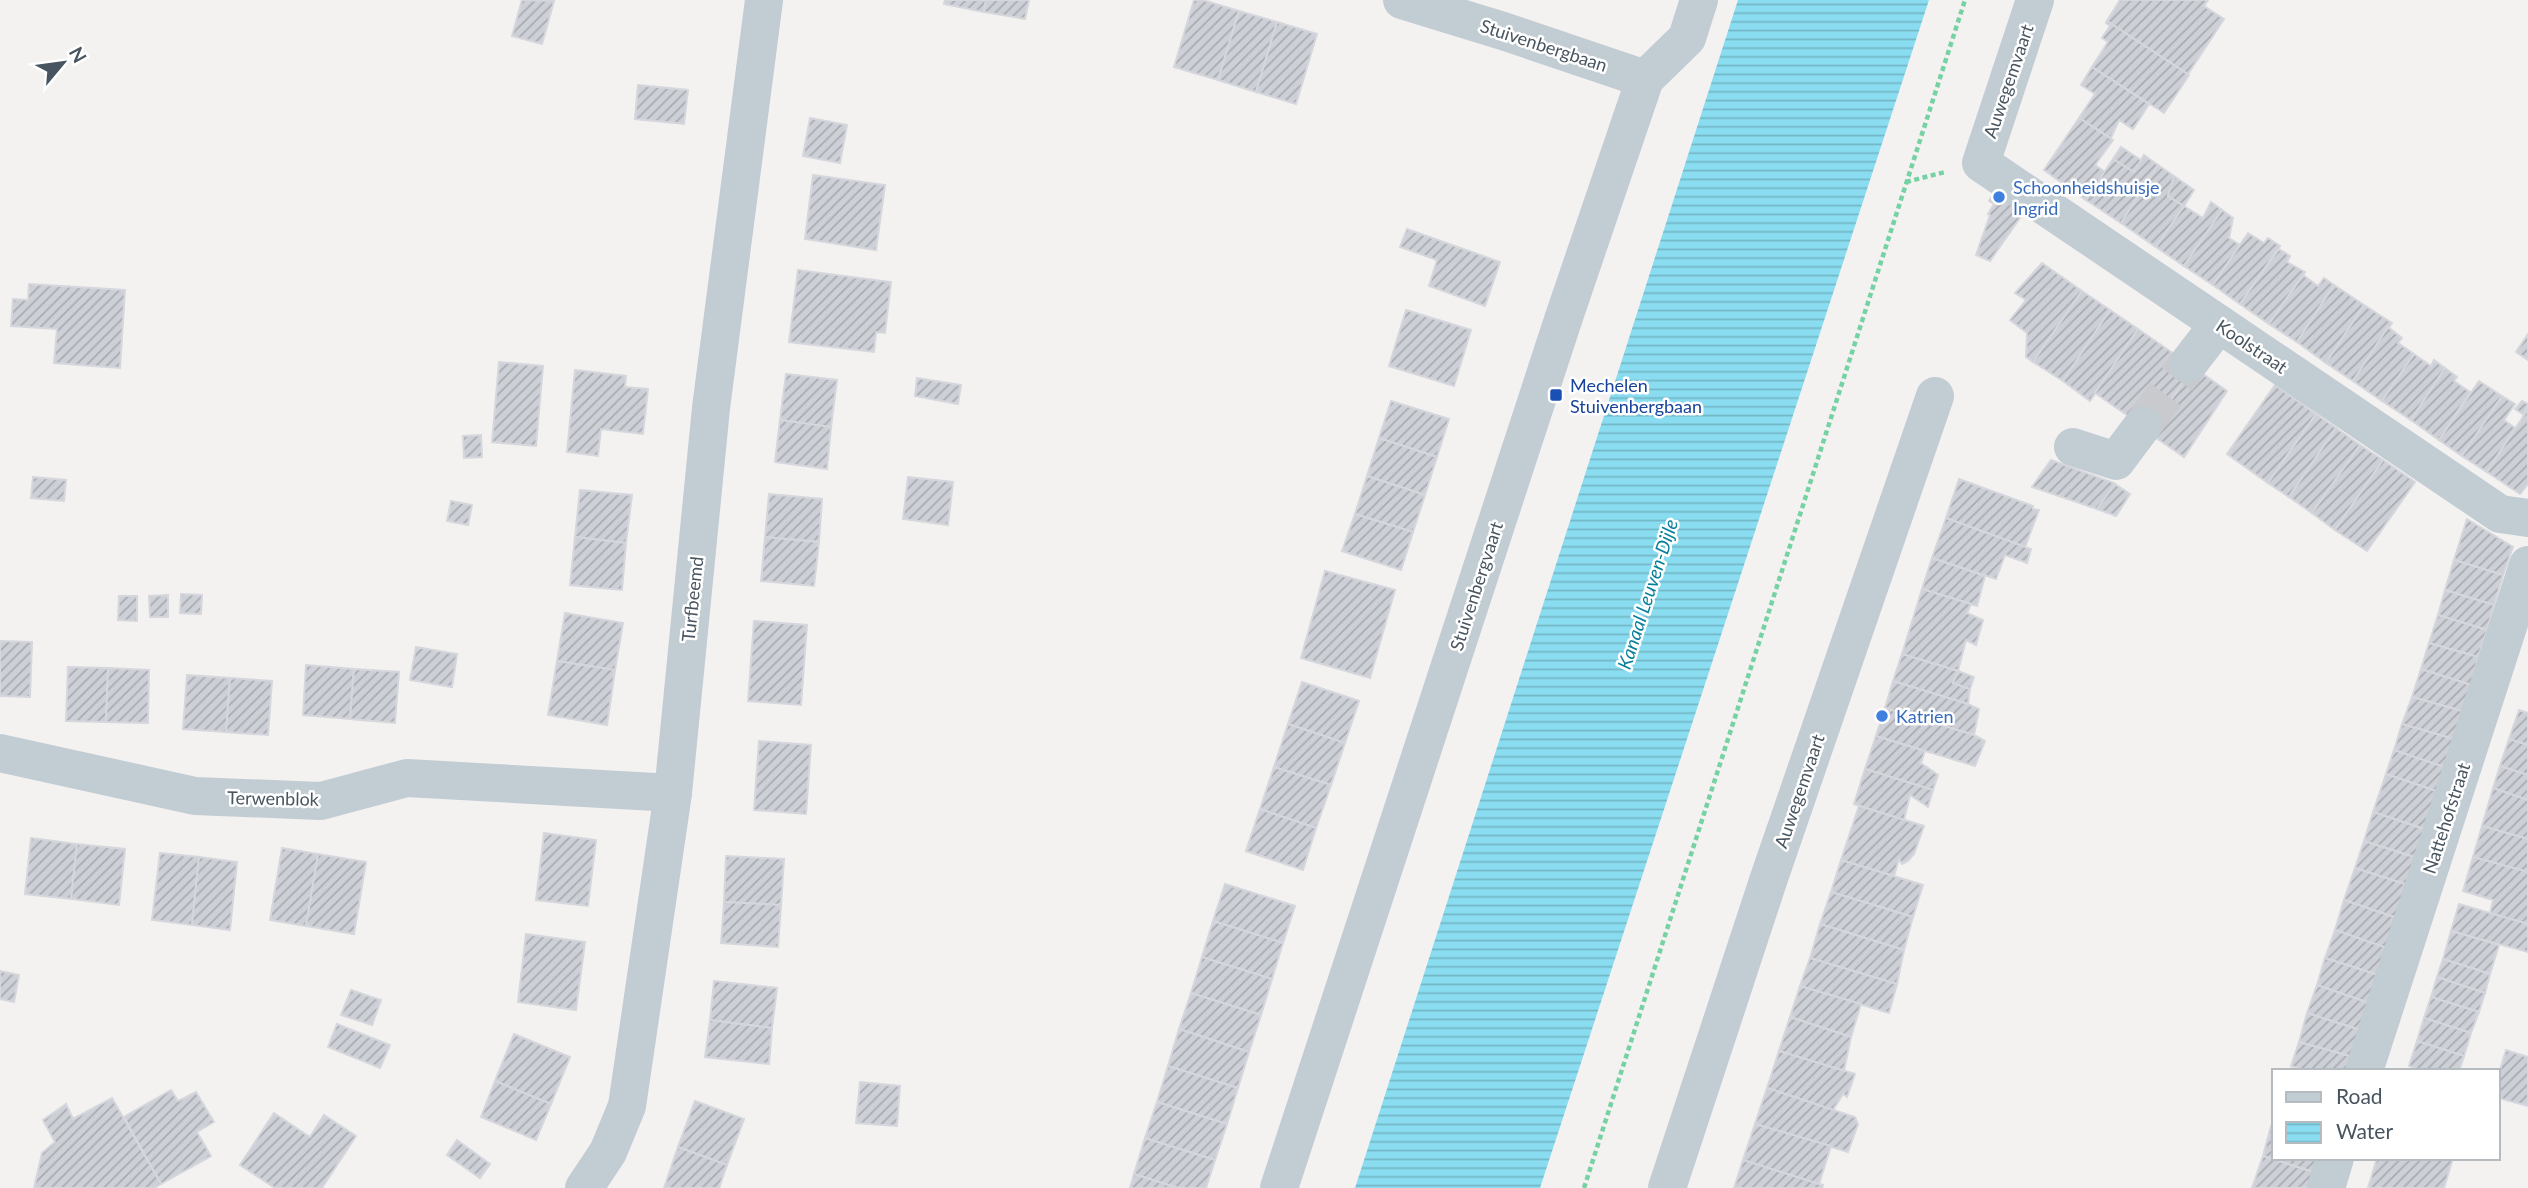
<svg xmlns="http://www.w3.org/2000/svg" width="2528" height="1188" font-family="Lato,sans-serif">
<defs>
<pattern id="water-rules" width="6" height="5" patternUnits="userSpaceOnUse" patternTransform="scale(1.75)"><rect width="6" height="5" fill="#8addf0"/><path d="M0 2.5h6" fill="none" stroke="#73b6c6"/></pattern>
<pattern id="building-hatch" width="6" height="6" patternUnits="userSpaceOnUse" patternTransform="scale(1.75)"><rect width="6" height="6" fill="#cdd0d6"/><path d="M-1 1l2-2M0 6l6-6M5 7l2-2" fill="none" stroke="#a8acb1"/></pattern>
</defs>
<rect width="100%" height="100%" fill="#f4f1f1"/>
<!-- water -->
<path fill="url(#water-rules)" d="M1738 0H1929L1540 1188H1355Z"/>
<!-- building -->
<g fill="url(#building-hatch)" stroke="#d5d7dd" stroke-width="2">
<path d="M522 0 554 1 542 44 512 36Z"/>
<path d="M945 0H986L984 12 944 4Z"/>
<path d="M986 0H1029L1025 19 984 12Z"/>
<path d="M1194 0H1203L1239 11 1218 80 1174 67Z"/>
<path d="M2120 0H2208L2204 6 2224 19 2188 74 2107 21Z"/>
<path d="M1239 11 1277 22 1256 92 1218 80Z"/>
<path d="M2107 21 2189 75 2164 113 2092 67 2108 42 2102 38 2110 26 2106 23Z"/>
<path d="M1277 22 1317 34 1296 104 1256 92Z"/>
<path d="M2092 67 2149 104 2133 129 2119 120 2111 138 2079 118 2095 94 2081 85Z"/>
<path d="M638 85 688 90 684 124 635 119Z"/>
<path d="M810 118 847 125 840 163 803 156Z"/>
<path d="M2079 118 2113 140 2095 165 2105 172 2086 200 2044 170Z"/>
<path d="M2121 147 2141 160 2134 172 2113 159Z"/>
<path d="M2144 155 2158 165 2121 223 2086 200 2113 159 2134 172Z"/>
<path d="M2158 165 2174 176 2168 196 2184 206 2156 247 2121 223Z"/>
<path d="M813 175 885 185 876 250 805 239Z"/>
<path d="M2174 176 2194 190 2184 206 2168 196Z"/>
<path d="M1993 194 2024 212 1990 261 1976 255 1990 215 1988 214 1994 204 1989 201Z"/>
<path d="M2211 202 2222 210 2184 266 2156 247 2184 206 2203 218Z"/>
<path d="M2222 210 2233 218 2229 238 2240 245 2213 285 2184 266Z"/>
<path d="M1407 229 1500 262 1485 306 1429 286 1437 260 1400 247Z"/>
<path d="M2248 233 2264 243 2268 238 2280 246 2240 304 2213 285Z"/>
<path d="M2279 249 2290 256 2287 262 2305 272 2269 324 2240 304Z"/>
<path d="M2042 263 2082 291 2033 362 2026 357 2027 333 2010 320 2026 300 2015 293Z"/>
<path d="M798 270 891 282 885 333 876 332 874 352 789 342Z"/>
<path d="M2303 275 2318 286 2324 278 2334 285 2297 342 2269 324Z"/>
<path d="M29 284 125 290 120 368 54 363 57 329 11 326 13 299 28 300Z"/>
<path d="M2334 285 2364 305 2326 363 2297 342Z"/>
<path d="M2082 291 2110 310 2063 381 2033 362Z"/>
<path d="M2364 305 2392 323 2353 381 2326 363Z"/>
<path d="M1406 310 1471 330 1454 386 1389 366Z"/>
<path d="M2110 310 2138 329 2090 401 2063 381Z"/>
<path d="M2388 327 2402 338 2398 343 2414 354 2382 401 2353 381Z"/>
<path d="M2138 329 2193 367 2150 431 2095 393Z"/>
<path d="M2528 334V360L2516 352Z"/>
<path d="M2414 354 2431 366 2434 360 2445 368 2411 420 2382 401Z"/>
<path d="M499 362 543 366 536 446 492 442Z"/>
<path d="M2193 367 2227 391 2184 457 2149 433Z"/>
<path d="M2445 368 2457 377 2454 381 2470 392 2439 440 2411 420Z"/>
<path d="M575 370 626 376 625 387 648 389 643 434 601 429 598 456 567 452Z"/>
<path d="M786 374 837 380 831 427 780 420Z"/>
<path d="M917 378 961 385 958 404 915 396Z"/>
<path d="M2479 381 2502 396 2462 456 2439 440Z"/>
<path d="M2275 385 2316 414 2268 483 2227 454Z"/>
<path d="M2502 396 2515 404 2504 420 2515 428 2487 472 2462 456Z"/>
<path d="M1391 401 1449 419 1437 457 1379 438Z"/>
<path d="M2522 401 2528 404 2524 415 2515 409Z"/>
<path d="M2528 409V484L2520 494 2487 472Z"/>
<path d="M2316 414 2336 428 2289 497 2268 483Z"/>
<path d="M780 420 831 427 827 469 775 462Z"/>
<path d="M2336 428 2360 445 2312 513 2289 497Z"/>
<path d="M481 435 482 457 464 458 463 436Z"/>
<path d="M1379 438 1437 457 1425 495 1367 476Z"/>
<path d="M2360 445 2383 460 2335 530 2312 513Z"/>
<path d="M2051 460 2114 483 2115 484 2097 509 2032 487Z"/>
<path d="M2383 460 2415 482 2367 551 2335 530Z"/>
<path d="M1367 476 1425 495 1413 532 1355 514Z"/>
<path d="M33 477 66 480 64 501 31 498Z"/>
<path d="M908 477 953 482 948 525 903 519Z"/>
<path d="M1959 479 2033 506V509L2039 510 2025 547 1946 518Z"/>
<path d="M2115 484 2130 494 2116 516 2097 509Z"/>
<path d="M580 490 632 495 626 543 575 537Z"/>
<path d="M769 494 822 499 819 542 765 537Z"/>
<path d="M451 501 472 505 468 525 447 521Z"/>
<path d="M1355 514 1413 532 1401 570 1342 551Z"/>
<path d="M1946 518 2031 549 2027 563 2005 555 1996 579 1932 558Z"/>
<path d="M2467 519 2513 547 2503 575 2454 560Z"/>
<path d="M575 537 626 543 622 590 570 585Z"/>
<path d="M765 537 819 542 814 586 761 581Z"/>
<path d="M1932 558 1985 576 1977 606 1922 589Z"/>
<path d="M2454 560 2503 575 2494 605 2445 590Z"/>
<path d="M1325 571 1395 590 1370 678 1301 658Z"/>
<path d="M1922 589 1971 604 1967 613 1983 620 1976 645 1966 640 1958 671 1902 654Z"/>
<path d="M2445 590 2494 605 2487 630 2438 615Z"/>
<path d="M181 594 202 595 201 614 180 613Z"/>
<path d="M168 595V617H150L149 596Z"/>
<path d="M119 596H137V621L118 620Z"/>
<path d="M565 613 623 623 615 670 557 661Z"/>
<path d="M2438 615 2487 630 2478 657 2429 643Z"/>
<path d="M754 621 807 625 801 705 748 701Z"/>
<path d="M0 641 32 642 30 697 0 696Z"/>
<path d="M2429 643 2478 657 2471 685 2421 669Z"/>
<path d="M416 647 457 654 452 687 410 680Z"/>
<path d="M1902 654 1958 671 1953 683 1970 689 1968 704 1893 681Z"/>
<path d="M557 661 615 670 607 725 548 715Z"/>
<path d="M306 665 354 669 350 719 303 715Z"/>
<path d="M68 667 108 668 106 722 66 721Z"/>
<path d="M108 668 149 670 148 723 106 722Z"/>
<path d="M354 669 399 672 395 723 350 719Z"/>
<path d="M2421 669 2471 685 2462 711 2412 697Z"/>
<path d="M1958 671 1974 677 1970 689 1953 683Z"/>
<path d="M187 675 230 678 226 732 183 729Z"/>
<path d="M230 678 272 681 268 735 226 732Z"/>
<path d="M1893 681 1968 704 1979 709 1974 735 1885 708Z"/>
<path d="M1302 682 1359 701 1345 743 1288 724Z"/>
<path d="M2412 697 2462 711 2454 739 2402 724Z"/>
<path d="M1885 708 1974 735 1985 741 1975 766 1876 736Z"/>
<path d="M2519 710 2528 713V745L2509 739Z"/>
<path d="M1288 724 1345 743 1331 785 1274 767Z"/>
<path d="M2402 724 2454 739 2447 768 2394 750Z"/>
<path d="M1876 736 1925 751 1921 763 1938 775 1933 790 1865 769Z"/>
<path d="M2509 739 2528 745V775L2500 766Z"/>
<path d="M759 741 811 745 806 814 754 810Z"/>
<path d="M2394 750 2447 768 2439 792 2386 774Z"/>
<path d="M2500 766 2528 775V800L2493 788Z"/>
<path d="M1274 767 1331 785 1316 828 1260 809Z"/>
<path d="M1865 769 1933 790 1928 807 1910 795 1904 820 1854 804Z"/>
<path d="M2386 774 2439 792 2427 830 2373 812Z"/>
<path d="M2493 788 2528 800V839L2482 826Z"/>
<path d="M1859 806 1924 826 1914 854 1908 861 1902 864 1899 859 1894 876 1841 860Z"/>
<path d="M1260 809 1316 828 1303 870 1246 851Z"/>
<path d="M2373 812 2427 830 2417 858 2364 841Z"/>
<path d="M2482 826 2528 839V872L2473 857Z"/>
<path d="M544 833 596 840 588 906 536 900Z"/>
<path d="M31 838 77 844 71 899 25 894Z"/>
<path d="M2364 841 2417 858 2408 885 2355 868Z"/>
<path d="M77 844 125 849 119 905 71 899Z"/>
<path d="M282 848 318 854 306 926 270 920Z"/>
<path d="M160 853 199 857 192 925 152 920Z"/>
<path d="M318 854 366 862 354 934 306 926Z"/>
<path d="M726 856 784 859 781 905 724 902Z"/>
<path d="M199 857 237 862 230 930 192 925Z"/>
<path d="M2473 857 2528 872V924L2490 913 2493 900 2463 891Z"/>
<path d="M1841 860 1923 885 1913 917 1831 892Z"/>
<path d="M2355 868 2408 885 2397 918 2344 900Z"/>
<path d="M1225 884 1295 906 1283 943 1213 921Z"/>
<path d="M1831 892 1913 917 1904 950 1820 924Z"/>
<path d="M2344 900 2397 918 2387 948 2335 930Z"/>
<path d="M724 902 781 905 778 947 721 943Z"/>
<path d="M2459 904 2528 924V952L2451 931Z"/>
<path d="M1213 921 1283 943 1272 979 1202 957Z"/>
<path d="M1820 924 1904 950 1897 984 1810 958Z"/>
<path d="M2335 930 2387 948 2378 975 2325 958Z"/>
<path d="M2451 931 2499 945 2490 974 2443 959Z"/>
<path d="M526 934 585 942 576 1010 518 1002Z"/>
<path d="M1202 957 1272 979 1261 1015 1191 993Z"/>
<path d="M1810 958 1897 984 1889 1013 1800 986Z"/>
<path d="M2325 958 2378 975 2369 1003 2317 985Z"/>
<path d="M2443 959 2490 974 2485 993 2437 977Z"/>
<path d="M0 971 19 975 14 1002 0 999Z"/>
<path d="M2437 977 2485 993 2479 1012 2431 997Z"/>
<path d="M714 981 777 988 772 1028 710 1020Z"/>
<path d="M2317 985 2369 1003 2360 1030 2307 1013Z"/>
<path d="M1800 986 1861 1004 1851 1037 1790 1017Z"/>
<path d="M351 990 381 1000 372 1025 341 1015Z"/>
<path d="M1191 993 1261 1015 1249 1052 1179 1029Z"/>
<path d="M2431 997 2479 1012 2471 1033 2424 1018Z"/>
<path d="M2307 1013 2360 1030 2353 1057 2299 1042Z"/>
<path d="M1790 1017 1851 1037 1844 1071 1779 1051Z"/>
<path d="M2424 1018 2471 1033 2464 1056 2417 1041Z"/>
<path d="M710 1020 772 1028 769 1064 705 1057Z"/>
<path d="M337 1024 390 1045 380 1068 328 1047Z"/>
<path d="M1179 1029 1249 1052 1238 1088 1168 1066Z"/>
<path d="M514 1034 570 1057 551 1104 495 1081Z"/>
<path d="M2417 1041 2464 1056 2459 1071H2422L2409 1066Z"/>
<path d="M2299 1042 2353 1057 2349 1071H2307L2291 1066Z"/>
<path d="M2506 1050 2528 1057V1106L2498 1098V1077Z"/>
<path d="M1779 1051 1855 1074 1847 1097 1843 1094 1833 1110 1767 1088Z"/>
<path d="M1168 1066 1238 1088 1227 1124 1157 1102Z"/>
<path d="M495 1081 551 1104 536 1140 481 1117Z"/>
<path d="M860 1082 900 1086 897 1126 856 1123Z"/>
<path d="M1767 1088 1855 1117 1858 1124 1848 1152 1755 1124Z"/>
<path d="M171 1090 178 1101 196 1092 214 1122 197 1132 211 1156 161 1184 124 1117Z"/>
<path d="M112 1098 161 1184 154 1188H34L42 1153 55 1142 43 1120 66 1104 73 1119Z"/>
<path d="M695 1101 744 1119 727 1165 678 1147Z"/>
<path d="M1157 1102 1227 1124 1215 1160 1145 1138Z"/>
<path d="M274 1113 310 1137 324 1115 356 1136 322 1188H275L240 1165Z"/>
<path d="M1755 1124 1831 1146 1819 1184 1743 1160Z"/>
<path d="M2271 1126 2274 1127V1158H2324L2319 1174 2263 1156Z"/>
<path d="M1145 1138 1215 1160 1206 1188H1178L1134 1174Z"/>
<path d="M457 1140 490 1164 480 1178 447 1155Z"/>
<path d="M678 1147 727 1165 719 1188H664Z"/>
<path d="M2263 1156 2319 1174 2314 1188H2252Z"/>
<path d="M2377 1158H2453L2444 1188H2368Z"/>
<path d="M1743 1160 1819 1184 1823 1185 1822 1188H1734Z"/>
<path d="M1134 1174 1178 1188H1130Z"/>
</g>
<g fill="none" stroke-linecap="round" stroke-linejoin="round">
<!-- minor-tunnel -->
<path stroke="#c9cacd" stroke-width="38" stroke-dasharray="38 19" stroke-linecap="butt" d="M2143 425 2188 364"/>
<!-- path -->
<g stroke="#75d2a2" stroke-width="4.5" stroke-dasharray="5 3.5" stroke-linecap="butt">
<path d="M1906 182 1945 172"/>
<path d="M1584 1188 1965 0"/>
</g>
<!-- minor -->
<g stroke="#c1ccd3" stroke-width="38">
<path d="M1402 0 1503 31 1645 79"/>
<path d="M2035 0 1981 163 2500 514 2528 518"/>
<path d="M2188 364 2219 324"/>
<path d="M2073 447 2116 461 2143 425"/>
<path d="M0 753 195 796 321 801 407 778 673 793"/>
<path d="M2364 1071 2528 565"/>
<path d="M584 1188 608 1152 627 1106 673 793 711 408 764 0"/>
<path d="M1279 1188 1563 320 1645 79 1687 38 1699 0"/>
<path d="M1667 1188 1769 878 1935 396"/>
<path d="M2326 1188 2335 1158"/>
</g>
</g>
<!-- markers -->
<g fill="#3f7fe0" stroke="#fff" stroke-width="2.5">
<circle cx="1999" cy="197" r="7"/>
<circle cx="1882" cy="716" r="7"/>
</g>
<rect fill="#1a4fb4" stroke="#fff" stroke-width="2.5" x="1549" y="388" width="14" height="14" rx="3.5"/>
<g text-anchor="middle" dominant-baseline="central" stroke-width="5" stroke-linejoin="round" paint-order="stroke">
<!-- street labels -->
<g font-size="18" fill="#485560" stroke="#fff">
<text transform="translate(1544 45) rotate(18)">Stuivenbergbaan</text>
<text transform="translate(2008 81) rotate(-71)">Auwegemvaart</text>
<text transform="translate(2252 346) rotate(34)">Koolstraat</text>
<text transform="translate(1476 586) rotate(-72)">Stuivenbergvaart</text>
<text transform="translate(692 599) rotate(-84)">Turfbeemd</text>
<text transform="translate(1799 791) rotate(-71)">Auwegemvaart</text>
<text transform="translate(273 798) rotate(1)">Terwenblok</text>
<text transform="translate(2446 818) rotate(-72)">Nattehofstraat</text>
</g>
<!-- shop labels -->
<g font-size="18" fill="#366cbe" stroke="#fff" text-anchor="start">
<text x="2013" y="187">Schoonheidshuisje<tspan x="2013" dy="21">Ingrid</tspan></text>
<text x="1896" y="716">Katrien</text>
</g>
<!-- transit labels -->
<g font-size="18" fill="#164399" stroke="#fff" text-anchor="start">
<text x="1570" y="385">Mechelen<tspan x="1570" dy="21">Stuivenbergbaan</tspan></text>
</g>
<!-- water labels -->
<g font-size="19" font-style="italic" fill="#08809c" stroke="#fff">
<text transform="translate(1647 594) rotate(-72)">Kanaal Leuven-Dijle</text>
</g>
</g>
<!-- legend -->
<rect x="2272" y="1069" width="228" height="91" fill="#ffffff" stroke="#b6bbbf" stroke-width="2"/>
<rect x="2286" y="1092" width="35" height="10" fill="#c1ccd3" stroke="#b6bbbf" stroke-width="2"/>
<text x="2336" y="1104" font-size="21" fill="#485560">Road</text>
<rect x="2286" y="1122" width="35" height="21" fill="url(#water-rules)" stroke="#b6bbbf" stroke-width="2"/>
<text x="2336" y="1139" font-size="21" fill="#485560">Water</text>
<!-- north arrow -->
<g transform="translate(63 63) rotate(61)" stroke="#ffffff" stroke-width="5" paint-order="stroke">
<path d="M0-5L12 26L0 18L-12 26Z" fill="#485560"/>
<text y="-10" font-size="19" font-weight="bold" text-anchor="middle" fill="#485560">N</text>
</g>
</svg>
